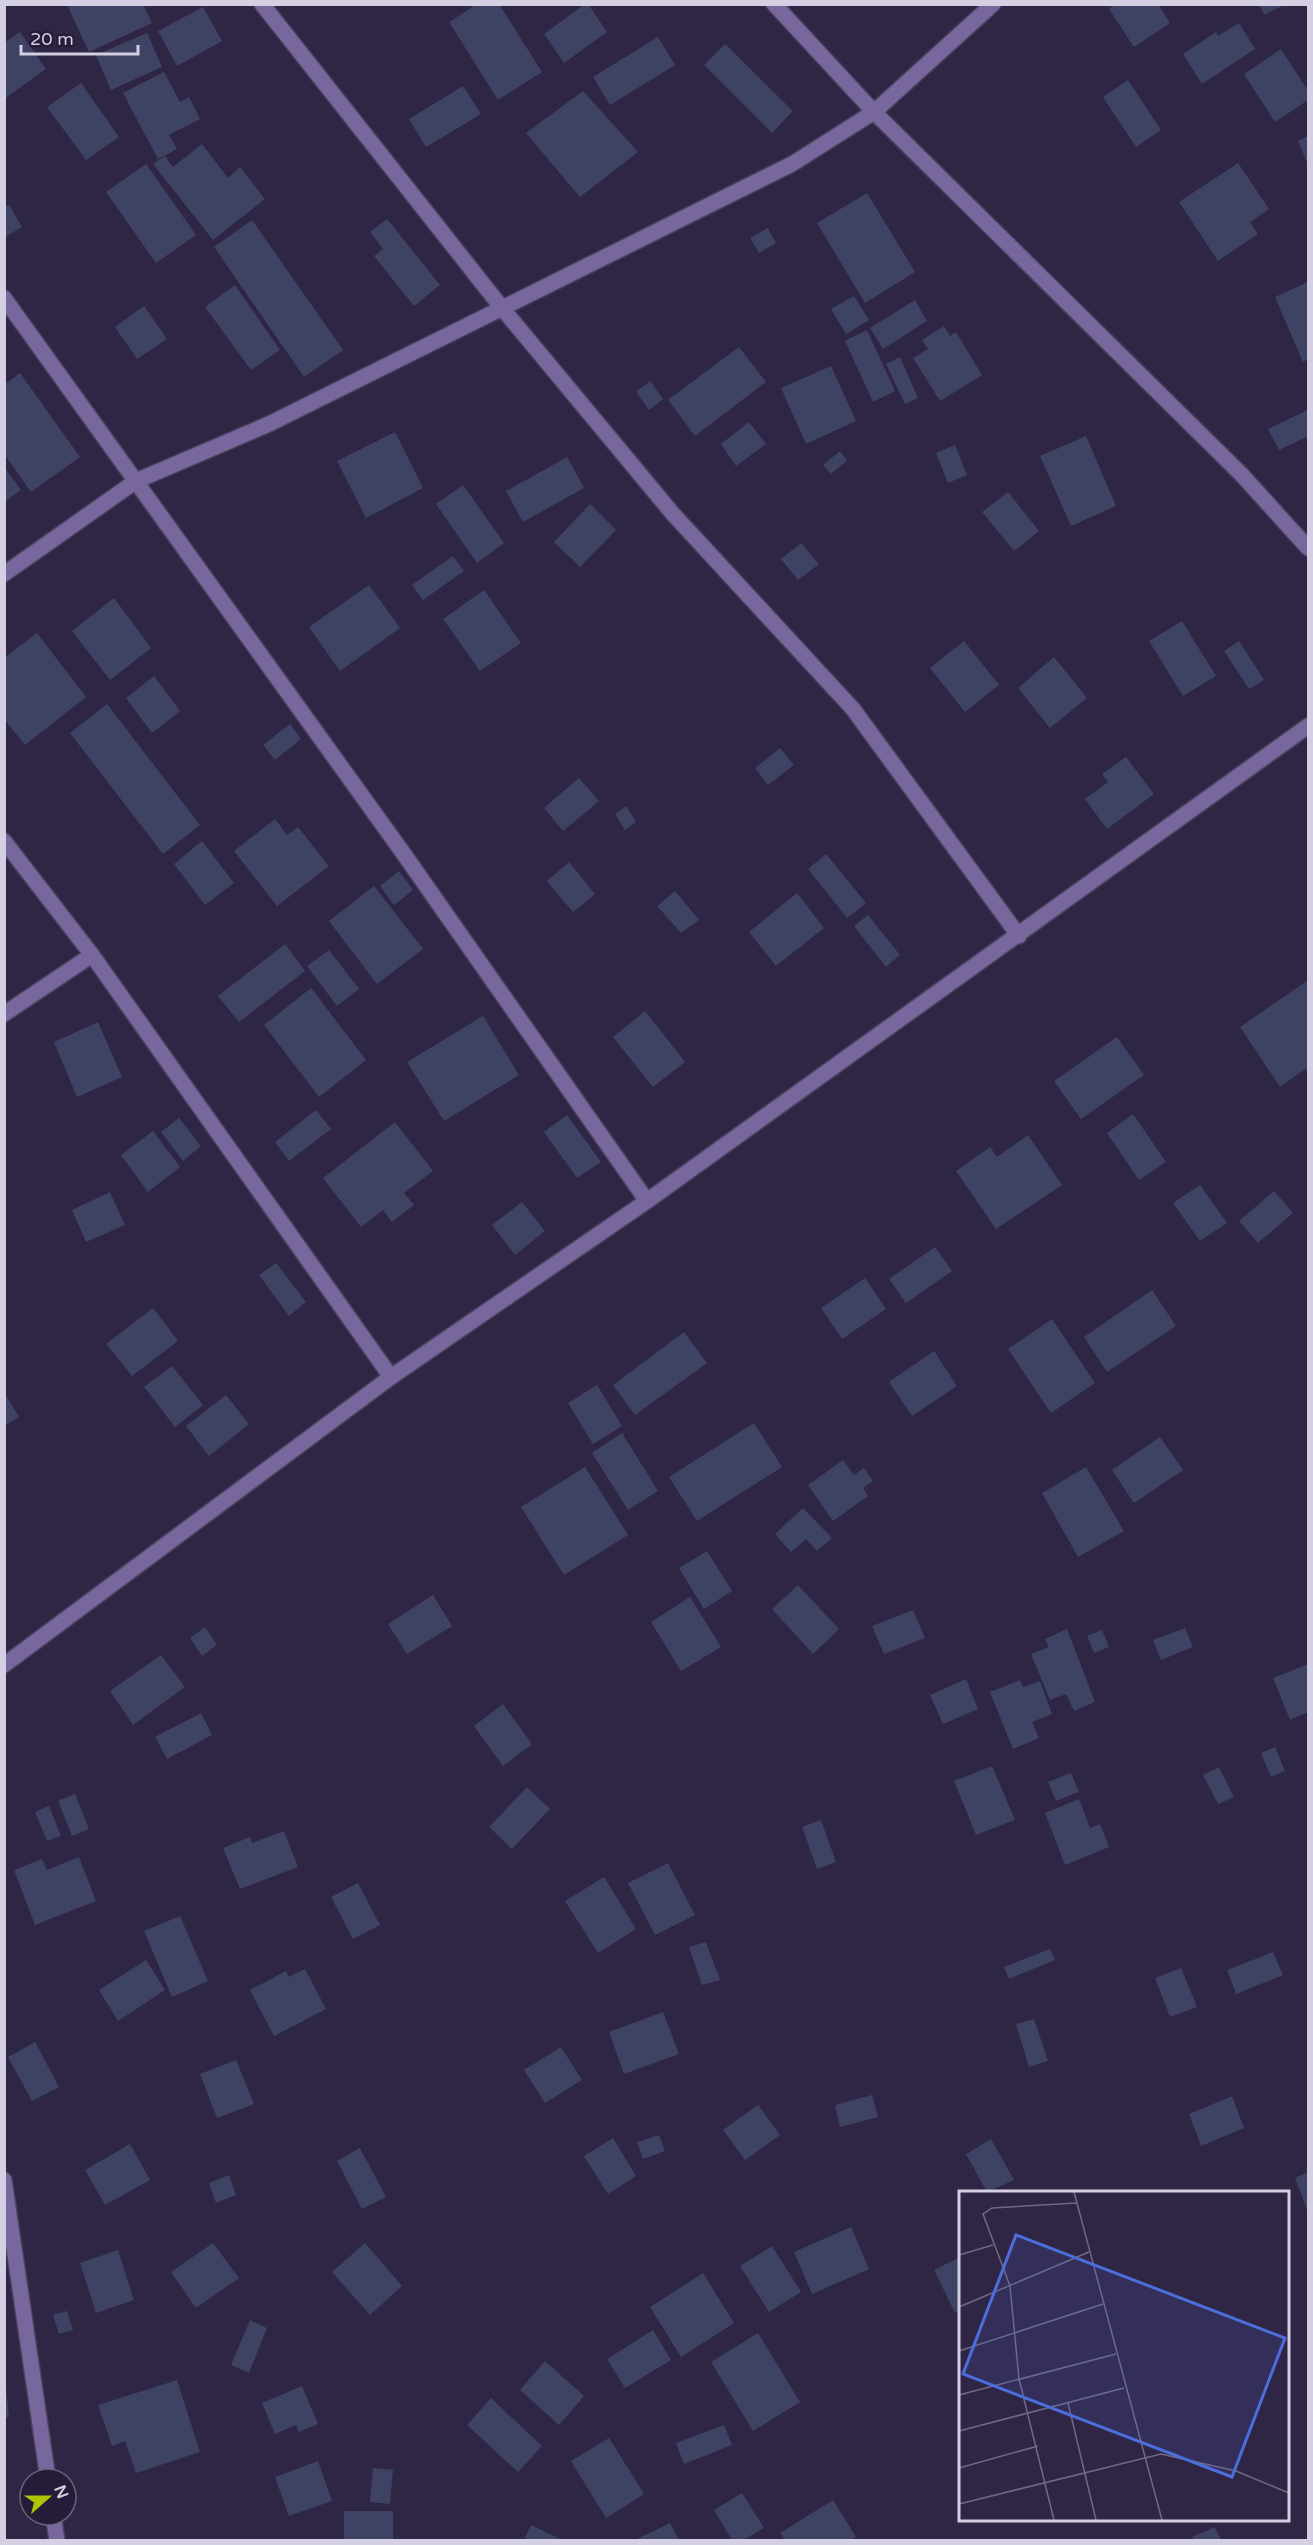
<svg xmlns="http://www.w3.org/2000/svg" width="1313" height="2545" font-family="'Varela Round',sans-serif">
<rect width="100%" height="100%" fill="#2f2544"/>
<!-- building -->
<g fill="#3e4363">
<path d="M73 4H143L152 23 89 52 68 7Z"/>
<path d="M477 4H499L542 72 498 100 449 22Z"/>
<path d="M585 4H588L607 32 564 63 544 34Z"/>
<path d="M1115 4H1158L1170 23 1134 47 1109 9Z"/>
<path d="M1259 4H1286L1264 15Z"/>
<path d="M203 7 222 41 177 66 158 31Z"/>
<path d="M1239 23 1255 49 1202 84 1183 54 1216 32 1218 36Z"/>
<path d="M20 32 46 69 4 99V43Z"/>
<path d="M147 33 162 67 111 90 96 55Z"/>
<path d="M658 37 675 65 610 105 593 77Z"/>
<path d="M725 44 793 111 772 133 704 65Z"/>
<path d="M1281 49 1308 91V100L1275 122 1244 74Z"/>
<path d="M164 72 180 102 189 97 200 119 169 135 177 149 158 159 123 93Z"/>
<path d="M1128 80 1161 130 1136 147 1103 97Z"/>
<path d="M81 83 119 137 86 160 47 107Z"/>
<path d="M463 86 481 114 426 147 409 119Z"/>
<path d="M583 91 638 152 580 197 526 133Z"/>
<path d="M1308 136V165L1298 141Z"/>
<path d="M202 144 228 178 240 167 265 199 213 240 153 164 165 156 173 167Z"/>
<path d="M1238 163 1269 209 1250 222 1258 234 1218 261 1179 202Z"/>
<path d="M146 164 196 235 156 263 106 192Z"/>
<path d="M867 193 915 272 865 303 817 223Z"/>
<path d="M9 205 22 227 7 236 4 231V207Z"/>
<path d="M387 219 440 285 414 306 374 256 383 249 370 232Z"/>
<path d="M252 220 343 350 304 377 214 247Z"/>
<path d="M768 228 776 243 759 253 750 238Z"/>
<path d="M1308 282V359L1303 362 1275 297Z"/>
<path d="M235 285 280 350 251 370 205 307Z"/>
<path d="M854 296 869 320 846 334 831 309Z"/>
<path d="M915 300 927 321 883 349 870 328Z"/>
<path d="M144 306 167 339 137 359 115 327Z"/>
<path d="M944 326 950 336 956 332 982 375 940 401 913 358 928 349 922 340Z"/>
<path d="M867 330 895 391 873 402 845 341Z"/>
<path d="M739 347 766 382 695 436 668 400Z"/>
<path d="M900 357 918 398 905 404 886 364Z"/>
<path d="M831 366 856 421 806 444 781 388Z"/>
<path d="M20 373 80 457 31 492 4 454V385Z"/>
<path d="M650 381 663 399 649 410 636 392Z"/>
<path d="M1308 410V436L1279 450 1268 429Z"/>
<path d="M749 422 766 444 736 466 721 444Z"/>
<path d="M395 432 423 488 366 518 337 461Z"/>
<path d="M1086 436 1116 506 1071 526 1040 456Z"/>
<path d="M955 445 967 475 948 483 936 453Z"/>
<path d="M840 451 847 461 831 474 823 465Z"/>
<path d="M567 457 584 488 523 522 506 491Z"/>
<path d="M4 467 21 490 4 502Z"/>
<path d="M463 485 504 543 477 563 436 504Z"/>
<path d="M1008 492 1039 531 1014 551 982 512Z"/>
<path d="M590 504 616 530 580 567 554 542Z"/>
<path d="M801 543 819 564 798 580 781 559Z"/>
<path d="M453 556 464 571 423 600 412 585Z"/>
<path d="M369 585 400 628 340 671 309 627Z"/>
<path d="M484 590 521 643 480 671 443 619Z"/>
<path d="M114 598 151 648 110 680 72 631Z"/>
<path d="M1182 621 1216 676 1183 696 1149 641Z"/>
<path d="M37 633 86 697 25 745 4 719V658Z"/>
<path d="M964 641 999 685 965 712 930 668Z"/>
<path d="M1239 641 1264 680 1249 689 1224 651Z"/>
<path d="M1054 657 1087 698 1050 728 1018 688Z"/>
<path d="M154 676 180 711 152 733 126 698Z"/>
<path d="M107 704 200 825 163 854 70 733Z"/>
<path d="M290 724 301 739 275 760 263 745Z"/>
<path d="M780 748 794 765 768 785 755 768Z"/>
<path d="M1126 757 1154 794 1107 829 1085 799 1108 782 1102 774Z"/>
<path d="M579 778 599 801 563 831 544 808Z"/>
<path d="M626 806 636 822 625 830 615 814Z"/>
<path d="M275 819 287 835 298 827 329 866 277 906 234 851Z"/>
<path d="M202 841 234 883 205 905 174 864Z"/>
<path d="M826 854 866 903 847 918 808 869Z"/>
<path d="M569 862 595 894 573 912 547 881Z"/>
<path d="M399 871 413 890 394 905 380 886Z"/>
<path d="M374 886 423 949 377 984 329 921Z"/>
<path d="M675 891 699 920 681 933 657 906Z"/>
<path d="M797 893 824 928 776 966 749 932Z"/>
<path d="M868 915 900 955 886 967 854 926Z"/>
<path d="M285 944 305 971 239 1022 218 996Z"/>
<path d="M329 950 359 989 337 1006 307 966Z"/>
<path d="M1308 980V1067L1280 1087 1240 1027Z"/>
<path d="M311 988 366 1060 319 1097 264 1025Z"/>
<path d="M645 1011 685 1062 653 1087 613 1037Z"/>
<path d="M483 1016 519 1075 444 1121 407 1062Z"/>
<path d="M98 1022 122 1077 77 1097 54 1042Z"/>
<path d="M1117 1037 1144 1075 1081 1119 1054 1081Z"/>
<path d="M316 1110 331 1129 289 1161 275 1142Z"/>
<path d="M1133 1114 1166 1162 1139 1180 1107 1133Z"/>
<path d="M567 1115 601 1162 577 1178 544 1132Z"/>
<path d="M179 1118 201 1146 183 1161 161 1132Z"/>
<path d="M395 1122 433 1171 404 1193 414 1205 392 1222 383 1210 361 1227 323 1178Z"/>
<path d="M153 1131 180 1167 148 1192 121 1155Z"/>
<path d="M1028 1135 1062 1185 996 1229 956 1171 990 1147 997 1157Z"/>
<path d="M1200 1185 1227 1223 1200 1241 1173 1203Z"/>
<path d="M1274 1191 1293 1213 1258 1243 1239 1221Z"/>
<path d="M110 1192 125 1225 86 1242 72 1210Z"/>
<path d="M522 1202 545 1231 515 1255 492 1225Z"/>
<path d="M935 1247 952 1271 906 1303 889 1279Z"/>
<path d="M276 1263 306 1302 289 1316 259 1275Z"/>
<path d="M865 1278 886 1309 842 1339 821 1308Z"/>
<path d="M1152 1290 1176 1326 1107 1372 1084 1337Z"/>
<path d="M153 1308 178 1341 132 1376 106 1344Z"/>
<path d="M1052 1319 1095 1383 1051 1413 1008 1349Z"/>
<path d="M684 1332 707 1363 635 1415 613 1385Z"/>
<path d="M934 1351 957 1386 912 1416 889 1382Z"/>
<path d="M172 1366 203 1405 175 1427 144 1387Z"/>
<path d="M597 1385 622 1426 593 1444 568 1403Z"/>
<path d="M4 1392 19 1417 4 1426Z"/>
<path d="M226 1395 249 1424 209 1456 186 1426Z"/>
<path d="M754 1423 782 1467 697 1521 669 1477Z"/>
<path d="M622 1433 658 1491 628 1510 592 1453Z"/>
<path d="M1160 1437 1183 1470 1134 1503 1112 1470Z"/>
<path d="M843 1460 854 1475 864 1468 873 1481 863 1488 868 1496 833 1521 808 1485Z"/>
<path d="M585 1467 628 1535 564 1575 521 1507Z"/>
<path d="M1086 1467 1124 1531 1078 1557 1042 1493Z"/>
<path d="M803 1508 832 1538 817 1551 806 1539 791 1552 775 1534Z"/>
<path d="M707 1551 732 1591 704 1609 679 1568Z"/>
<path d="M798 1585 839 1629 813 1654 772 1609Z"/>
<path d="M433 1595 452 1626 407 1654 388 1624Z"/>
<path d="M690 1597 721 1647 681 1671 651 1622Z"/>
<path d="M913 1610 925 1638 884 1654 872 1626Z"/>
<path d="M205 1627 217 1645 202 1656 190 1638Z"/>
<path d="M1185 1628 1193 1647 1161 1660 1153 1640Z"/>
<path d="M1067 1629 1095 1702 1074 1711 1066 1694 1050 1700 1031 1654 1049 1647 1045 1639Z"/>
<path d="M1102 1630 1109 1647 1094 1653 1087 1636Z"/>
<path d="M161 1655 185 1687 133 1725 110 1691Z"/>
<path d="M1308 1664V1712L1290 1720 1273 1678Z"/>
<path d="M966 1679 978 1709 943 1724 930 1695Z"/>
<path d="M1020 1680 1023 1687 1040 1681 1052 1714 1032 1722 1039 1738 1013 1749 990 1692Z"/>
<path d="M503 1704 532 1744 503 1766 474 1726Z"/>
<path d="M201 1713 212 1735 167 1759 155 1737Z"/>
<path d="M1275 1747 1285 1771 1271 1777 1261 1753Z"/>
<path d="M992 1766 1015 1820 976 1835 954 1781Z"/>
<path d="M1219 1767 1234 1797 1218 1804 1203 1775Z"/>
<path d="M1071 1773 1079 1792 1056 1801 1048 1782Z"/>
<path d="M527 1787 550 1809 512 1849 489 1827Z"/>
<path d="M75 1794 89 1829 72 1836 58 1801Z"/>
<path d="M1079 1799 1090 1828 1100 1824 1109 1847 1065 1865 1045 1813Z"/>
<path d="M49 1806 61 1836 47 1841 35 1812Z"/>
<path d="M821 1820 836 1862 817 1869 802 1827Z"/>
<path d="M284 1831 298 1867 240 1889 223 1848 250 1837 252 1843Z"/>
<path d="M79 1857 96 1901 35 1925 14 1870 42 1859 47 1870Z"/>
<path d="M668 1863 695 1915 655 1935 628 1883Z"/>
<path d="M604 1877 636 1929 598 1953 565 1901Z"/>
<path d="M358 1883 380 1925 353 1939 331 1897Z"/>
<path d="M180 1916 208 1981 172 1997 144 1931Z"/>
<path d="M706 1942 720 1980 702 1985 689 1947Z"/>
<path d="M1050 1949 1055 1960 1009 1979 1004 1967Z"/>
<path d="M1273 1952 1283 1975 1236 1994 1227 1970Z"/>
<path d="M146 1960 165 1990 118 2021 99 1990Z"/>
<path d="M1181 1968 1197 2007 1170 2017 1155 1978Z"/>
<path d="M305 1969 326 2009 274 2036 250 1990 286 1971 289 1977Z"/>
<path d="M663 2012 679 2054 624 2074 609 2032Z"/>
<path d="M1034 2019 1048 2061 1029 2067 1016 2024Z"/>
<path d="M35 2042 59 2087 32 2101 8 2057Z"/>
<path d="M561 2047 582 2080 545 2103 524 2070Z"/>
<path d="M236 2060 254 2104 217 2118 200 2074Z"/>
<path d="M872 2095 878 2117 840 2127 835 2105Z"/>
<path d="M1232 2096 1244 2128 1201 2146 1189 2114Z"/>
<path d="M758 2105 780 2135 745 2160 723 2130Z"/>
<path d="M659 2135 665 2151 643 2159 637 2142Z"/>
<path d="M613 2138 636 2176 608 2194 584 2156Z"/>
<path d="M991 2139 1014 2180 987 2192 966 2154Z"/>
<path d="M130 2144 150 2180 105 2205 85 2170Z"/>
<path d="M360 2148 386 2197 362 2209 337 2161Z"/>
<path d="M1308 2172V2212L1295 2178Z"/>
<path d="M229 2175 236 2195 216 2203 209 2183Z"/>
<path d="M851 2227 869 2269 812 2294 794 2252Z"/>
<path d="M213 2243 239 2278 196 2308 171 2272Z"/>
<path d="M365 2243 402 2286 370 2315 332 2272Z"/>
<path d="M772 2246 801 2292 769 2312 740 2266Z"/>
<path d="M118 2250 134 2300 96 2313 80 2263Z"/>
<path d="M960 2257V2310L955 2313 934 2270Z"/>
<path d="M703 2273 734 2323 681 2357 650 2307Z"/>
<path d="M67 2311 73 2330 59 2334 53 2315Z"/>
<path d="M250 2320 267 2328 249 2373 231 2365Z"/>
<path d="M653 2330 671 2360 625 2388 607 2359Z"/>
<path d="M758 2333 800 2402 753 2431 711 2362Z"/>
<path d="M545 2361 584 2396 559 2425 520 2390Z"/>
<path d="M4 2369 9 2417H4Z"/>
<path d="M177 2380 200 2452 136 2473 125 2441 112 2446 98 2405Z"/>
<path d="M302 2386 318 2424 299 2432 296 2425 275 2434 262 2403Z"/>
<path d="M491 2398 542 2446 518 2472 467 2425Z"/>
<path d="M724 2425 732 2445 684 2464 676 2443Z"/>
<path d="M609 2438 644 2494 606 2518 571 2461Z"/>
<path d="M318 2461 332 2501 289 2516 275 2477Z"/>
<path d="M373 2468 393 2470 390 2504 370 2502Z"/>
<path d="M742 2493 764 2528 743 2540H732L714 2510Z"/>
<path d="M833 2500 856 2537 851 2540H785L780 2533Z"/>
<rect x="344" y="2511" width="49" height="29"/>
<path d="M670 2523 679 2540H635Z"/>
<path d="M531 2525 562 2540H524Z"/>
<path d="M1215 2527 1221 2540H1194L1192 2537Z"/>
</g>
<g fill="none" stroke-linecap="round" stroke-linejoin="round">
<!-- minor casing -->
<g stroke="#49405d" stroke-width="18">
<g id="minor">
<path d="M262 4 502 308 673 514 853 709 1019 936"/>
<path d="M774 4 874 112 1242 475 1308 548"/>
<path d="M4 298 406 857 647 1201"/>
<path d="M4 574 136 481 269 424 792 164 874 112 993 4"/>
<path d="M4 841 92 955 391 1377"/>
<path d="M4 1014 92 955"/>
<path d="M4 1665 391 1377 647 1201 1308 726"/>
<path d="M4 2180 48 2479"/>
<path d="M53 2515 57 2540"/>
</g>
</g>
<!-- minor -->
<use href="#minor" stroke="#77679d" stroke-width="15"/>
</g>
<!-- overview -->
<g transform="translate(959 2191)">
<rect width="330" height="330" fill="#2f2544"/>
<path fill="none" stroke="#716984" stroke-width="1.5" d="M115 1 203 329M0 64 34 54M0 116 130 61M0 160 144 113M0 204 157 163M109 212 137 329M0 240 165 197M0 277 79 255M0 313 202 263 277 280 330 302M95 329 60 188 51 95 24 23 33 17 118 12"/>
<path fill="#4b6edb" fill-opacity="0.15" stroke="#4b6edb" stroke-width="3" d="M57 44 326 147 273 286 4 183Z"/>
<rect width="330" height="330" fill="none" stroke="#d4cfe3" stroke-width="3"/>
</g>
<!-- border -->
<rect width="1313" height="2545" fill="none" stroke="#d4cfe3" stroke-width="12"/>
<!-- north arrow -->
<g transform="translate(48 2497) rotate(69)"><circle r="28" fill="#251c39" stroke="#6b647d" stroke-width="1.5"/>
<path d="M0-4.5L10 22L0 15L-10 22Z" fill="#b0c503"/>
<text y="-9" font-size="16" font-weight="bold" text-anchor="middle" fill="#d4cfe3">N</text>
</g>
<!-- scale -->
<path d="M21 45v9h117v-9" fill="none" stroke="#d4cfe3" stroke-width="3"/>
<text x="30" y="45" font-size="18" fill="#d4cfe3" stroke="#251c39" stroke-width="4.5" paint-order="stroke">20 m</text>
</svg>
